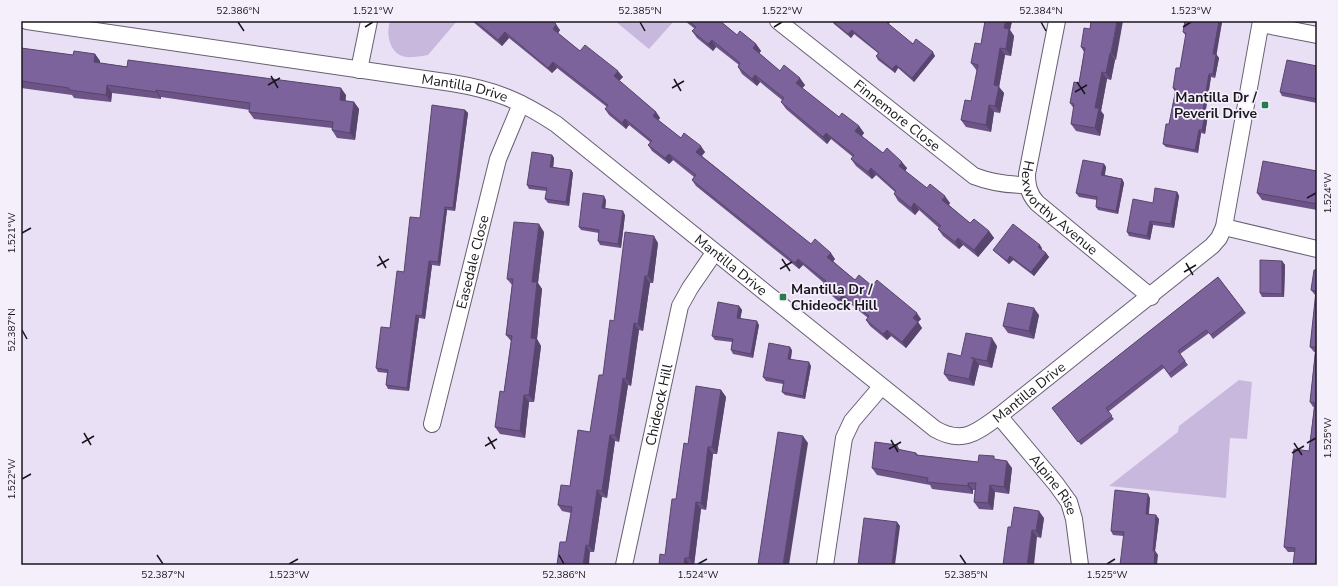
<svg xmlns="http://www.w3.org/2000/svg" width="1338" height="586" font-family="'Nunito Sans',sans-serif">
<rect width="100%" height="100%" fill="#e9e0f6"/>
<!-- green -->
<g fill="#c8b8dd">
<path d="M390 21H457L428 55C421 56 412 58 406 57 389 54 386 34 390 21Z"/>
<path d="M615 21H674L649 49Z"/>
<path d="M1239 380 1252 382 1247 439 1230 438 1226 498 1109 486 1178 432 1179 426Z"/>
</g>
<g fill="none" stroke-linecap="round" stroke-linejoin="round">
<!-- minor casing -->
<g stroke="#675f71" stroke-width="18">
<g id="minor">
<path id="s1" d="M27 21 452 83C495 90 519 100 556 124L935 429C963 445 977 432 999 416L1212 246 1219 238 1224 227 1261 21"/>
<path id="s2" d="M778 21 974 176C992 183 1008 185 1027 185"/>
<path id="s3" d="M1057 21 1027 174C1027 186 1029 194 1037 203L1151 297"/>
<path d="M1261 24 1317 35"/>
<path d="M359 70 369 21"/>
<path d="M1224 227 1317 249"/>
<path id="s4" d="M999 416 1056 484 1069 502 1074 519 1080 565"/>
<path id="s5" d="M432 424 498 159 521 104"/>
<path id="s6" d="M624 565 680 306 690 288 714 253"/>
<path d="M825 565 844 438 852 421 881 387"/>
</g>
</g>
<!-- minor -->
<use href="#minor" stroke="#fff" stroke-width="16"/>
</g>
<!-- wall -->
<g fill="#6c5586">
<path d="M472 21H528L530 23 560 30 558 33 580 51 623 77 619 81 656 112 660 118 658 120 681 138 705 152 702 156 811 244 835 259 833 261 855 280 872 286 921 319 918 322 922 328 906 348 891 336 887 340 870 326 866 320 868 318 847 301 843 305 826 291 822 285 824 283 803 265 799 269 696 186 692 180 694 177 673 160 669 164 652 151 648 145 650 142 629 125 626 129 609 115 605 109 607 107 557 68 552 73 509 38 502 46Z"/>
<path d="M685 21H720L737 35 756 44 761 51 759 53 780 71 805 85 802 88 839 117 859 126 864 133 862 136 883 153 907 168 905 171 927 188 950 203 949 205 970 223 989 231 994 238 978 257 963 245 959 249 943 236 938 229 939 228 919 210 915 215 898 201 894 194 895 192 876 175 872 179 856 166 851 159 853 157 831 139 827 144 786 109 781 102 782 100 760 82 757 86 742 74 738 67 739 65 716 47 713 51 697 38 692 31 695 29Z"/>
<path d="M832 21 888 24 913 44 935 56 914 82 898 68 895 73 878 60 876 56 878 53 854 34 851 38 834 24Z"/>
<path d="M985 21H1012L1010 30 1014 36 1011 56 1005 55 999 87 1004 93 1000 113 994 112 991 132 966 127 961 120 971 101 977 71 971 63 981 44Z"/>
<path d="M1091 21 1116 60H1115L1111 80 1107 79 1101 111 1104 115 1100 136 1076 131 1071 124 1074 109 1070 103 1079 83 1084 52 1081 47 1090 29Z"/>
<path d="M1185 21H1226V22H1222L1216 54 1219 58 1215 78 1211 77 1206 110 1208 114 1205 134 1201 133 1198 153 1166 147 1163 144 1169 124 1175 92 1173 88 1180 68 1186 36 1183 32Z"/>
<path d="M21 48 73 55 95 54 100 61V63L346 95 345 101 354 102 359 109 355 140 337 138 332 130V128L254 119 249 112 250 110 161 97V99L112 93 111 102 74 98 72 95 21 88Z"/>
<path d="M1317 66V103L1282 96 1280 92Z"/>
<path d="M465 110 468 113 455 211 447 210 440 266 432 265 425 319 419 318 409 391 388 389 386 385 387 373 378 372 376 368 390 328 404 272 420 218Z"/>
<path d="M552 155 554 158 553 167 571 170 573 173 569 206 548 203 545 199 547 191 529 189 527 185Z"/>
<path d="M1104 164 1106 167 1105 175 1122 179 1124 183 1118 214 1098 210 1096 207 1097 200 1079 197 1076 193Z"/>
<path d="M1317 171V210L1262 200 1257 193Z"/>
<path d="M1177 192 1179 196 1174 228 1153 225 1150 240 1129 236 1127 232 1153 203Z"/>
<path d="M606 200 605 208 625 215 621 248 600 245 598 241 599 233 581 230 579 227Z"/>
<path d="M544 232 538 283 542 289 537 339 541 346 534 402H529L525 438 500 434 495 427 504 392 511 341 506 335 512 285 507 279Z"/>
<path d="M658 243 653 283H650L643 331 639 330 631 386 628 385 619 442 615 441 607 498 602 497 594 552H590L566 542 571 513 562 511 558 505 570 486 590 432 603 375Z"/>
<path d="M1042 248 1041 250 1046 253 1049 257 1034 276 1013 260 1009 264 996 253 993 250Z"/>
<path d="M1282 261 1285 265 1284 297H1262L1260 293Z"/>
<path d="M1317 270V565L1295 552H1288L1284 547 1309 451 1314 407H1313L1310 402 1315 352H1314L1310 347 1316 295H1315L1311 290Z"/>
<path d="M1218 277 1246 313 1213 339 1209 333 1180 354 1188 365 1171 378 1164 368 1108 412 1114 419 1081 445 1052 408Z"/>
<path d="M739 306 742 310 740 318 759 325 753 358 733 354 731 350 732 342 715 340 712 336Z"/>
<path d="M1039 315 1034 339 1008 333 1003 326Z"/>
<path d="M997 346 992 368 979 365 974 386 949 381 944 374 961 356Z"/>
<path d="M792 350 791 359 811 366 805 399 785 395 782 392 783 384 766 381 763 377Z"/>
<path d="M721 390 726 397 717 454H713L706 510 701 509 694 565H659L665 555 688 444Z"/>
<path d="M897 445 900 450 916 453 918 455 978 462 997 460 1012 468 1009 494 995 492 993 510 979 509 974 502 975 490H973V494L932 489 930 485 877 475 872 468Z"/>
<path d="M1150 498 1149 514 1159 519 1155 551 1158 555 1123 536 1113 535 1111 531Z"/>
<path d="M1044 518 1041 538 1037 537 1011 527Z"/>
</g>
<!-- shaded-wall -->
<g fill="#58456d">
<path d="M885 21H891L888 25Z"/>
<path d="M1006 21H1012L1010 30 1014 36 1011 56 1006 49 1004 28Z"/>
<path d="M1117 21H1123L1116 60 1111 53Z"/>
<path d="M1219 21H1222V22L1216 58 1213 54Z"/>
<path d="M556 24 560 30 557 35 553 29Z"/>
<path d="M852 30 854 34 851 38 848 34Z"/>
<path d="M505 32 509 38 502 46 498 40Z"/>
<path d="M712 40 716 47 713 51 708 44Z"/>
<path d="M756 44 761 51 758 55 753 48Z"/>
<path d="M1000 48 1005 55 999 87 1004 93 1000 113 995 106 994 85Z"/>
<path d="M933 52 935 56 914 82 912 78Z"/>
<path d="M1110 53 1115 60 1111 80 1106 73Z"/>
<path d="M95 54 100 61 99 69 94 62Z"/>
<path d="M1216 54 1219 58 1215 78 1213 74Z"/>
<path d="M553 62 557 68 552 73 548 68Z"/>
<path d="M896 65 898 68 895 73 892 69Z"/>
<path d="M618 71 623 77 618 82 614 76Z"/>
<path d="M1102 72 1107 79 1101 111 1104 115 1100 136 1095 128V108Z"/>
<path d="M1209 74 1211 77 1205 113 1203 110Z"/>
<path d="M755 75 760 82 757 86 752 79Z"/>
<path d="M800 78 805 85 801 90 796 83Z"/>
<path d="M107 85 112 93 111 102 106 95Z"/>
<path d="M341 88 346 95 345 107 340 100Z"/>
<path d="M156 90 161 97V99L156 92Z"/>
<path d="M354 102 359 109 355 140 350 133Z"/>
<path d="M989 105 994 112 991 132 986 125Z"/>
<path d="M465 110 468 113 455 211 453 208Z"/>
<path d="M1206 110 1208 114 1205 134 1202 130Z"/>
<path d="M656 112 660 118 657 122 653 116Z"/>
<path d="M625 119 629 125 626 129 622 123Z"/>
<path d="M859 126 864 133 860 138 855 131Z"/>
<path d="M1199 130 1201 133 1198 153 1195 150Z"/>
<path d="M826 133 831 139 827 144 823 137Z"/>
<path d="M701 146 705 152 700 157 696 152Z"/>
<path d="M669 154 673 160 669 164 665 158Z"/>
<path d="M552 155 554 158 553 170 550 167Z"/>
<path d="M902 162 907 168 904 173 899 166Z"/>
<path d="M1104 164 1106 167 1104 178 1101 175Z"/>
<path d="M871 168 876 175 872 179 868 172Z"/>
<path d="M571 170 573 173 569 206 566 202Z"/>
<path d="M1122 179 1124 183 1118 214 1116 211Z"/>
<path d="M1177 192 1179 196 1174 228 1171 224Z"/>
<path d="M604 196 606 200 605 212 602 208Z"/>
<path d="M945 196 950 203 947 207 942 200Z"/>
<path d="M914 203 919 210 915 215 911 208Z"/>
<path d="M445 207 447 210 440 266 438 262Z"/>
<path d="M623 211 625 215 621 248 618 244Z"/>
<path d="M1150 221 1153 225 1150 240 1147 236Z"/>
<path d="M539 224 544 232 538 283 542 289 537 339 541 346 534 402 529 395 532 282Z"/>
<path d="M989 231 994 238 978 257 974 250Z"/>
<path d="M654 236 658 243 653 283 648 276Z"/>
<path d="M958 238 963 245 959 249 955 242Z"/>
<path d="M1040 245 1042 248 1041 251 1038 247Z"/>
<path d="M831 253 835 259 832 263 827 257Z"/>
<path d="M1046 253 1049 257 1034 276 1031 272Z"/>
<path d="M1010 256 1013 260 1009 264 1007 261Z"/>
<path d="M798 259 803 265 799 269 795 263Z"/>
<path d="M429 261 432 265 425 319 422 316Z"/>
<path d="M1282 261 1285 265 1284 297 1282 294Z"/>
<path d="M645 276 650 283 643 331 638 324Z"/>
<path d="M843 295 847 301 843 305 839 299Z"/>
<path d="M739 306 742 310 740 321 737 318Z"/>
<path d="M1034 308 1039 315 1034 339 1029 331Z"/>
<path d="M917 313 921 319 918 322 922 328 906 348 902 342 913 318Z"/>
<path d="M416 315 419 318 409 391 407 388Z"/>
<path d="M757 321 759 325 753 358 751 354Z"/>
<path d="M634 323 639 330 631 386 626 379Z"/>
<path d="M887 330 891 336 887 340 883 334Z"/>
<path d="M992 338 997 346 992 368 987 361Z"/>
<path d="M790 347 792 350 790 362 788 359Z"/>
<path d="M974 358 979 365 974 386 969 379Z"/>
<path d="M809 362 811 366 805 399 803 396Z"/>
<path d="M623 378 628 385 619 442 615 435Z"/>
<path d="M721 390 726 397 717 454 712 447Z"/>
<path d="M524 395 529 402 525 438 520 431Z"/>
<path d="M610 435 615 441 607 498 602 491Z"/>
<path d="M803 436 808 443 789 565H783Z"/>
<path d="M708 447 713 454 706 510 701 503Z"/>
<path d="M1007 461 1012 468 1009 494 1004 487Z"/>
<path d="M968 483 973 490V494L968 486Z"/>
<path d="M990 485 995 492 993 510 988 503Z"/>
<path d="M597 490 602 497 594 552 589 546Z"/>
<path d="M1148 494 1150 498 1148 518 1146 514Z"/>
<path d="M696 502 701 509 694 565 689 558Z"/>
<path d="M1039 511 1044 518 1041 538 1036 531Z"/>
<path d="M1156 515 1159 519 1155 551 1158 555 1157 565H1154L1153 551Z"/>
<path d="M897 522 900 526 895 565H893L892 564Z"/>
<path d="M1032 530 1037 537 1034 565H1027Z"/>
<path d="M586 545 590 552 589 565H583Z"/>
<path d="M1317 547V565H1315Z"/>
<path d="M685 558 690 565H684Z"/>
</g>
<!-- building -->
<g fill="#7d639c" stroke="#58456d">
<path d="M475 21H528L530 23 532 21H552L556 24 553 29 580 51 585 45 618 71 614 76 656 112 653 116 681 138 684 133 701 146 696 152 811 244 815 239 831 253 827 257 855 280 859 275 872 286 877 280 917 313 913 318 918 322 902 342 887 330 883 334 866 320 869 316 843 295 839 299 822 285 826 281 798 259 795 263 692 180 696 175 669 154 665 158 648 145 652 141 625 119 622 123 605 109 608 105 553 62 548 68 505 32 498 40Z"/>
<path d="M689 21H720L737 35 740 31 756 44 753 48 780 71 784 65 800 78 796 83 820 102 839 117 842 113 859 126 855 131 883 153 887 148 902 162 899 166 927 188 930 184 945 196 942 200 970 223 974 219 989 231 974 250 958 238 955 242 938 229 941 226 914 203 911 208 894 194 896 191 871 168 868 172 851 159 854 155 826 133 823 137 781 102 784 98 755 75 752 79 738 67 740 63 712 40 708 44 692 31 696 27Z"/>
<path d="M832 21H885L913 44 916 39 933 52 912 78 896 65 892 69 876 56 879 53 852 30 848 34Z"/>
<path d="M985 21H1006L1004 28 1009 29 1006 49 1000 48 994 85 999 86 995 106 989 105 986 125 961 120 965 100 971 101 978 65 971 63 975 43 981 44Z"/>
<path d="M1091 21H1117L1111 53H1110L1106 73 1102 72 1095 108H1099L1095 128 1071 124 1074 104 1070 103 1074 82 1079 83 1085 48 1081 47 1084 28 1090 29Z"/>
<path d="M1185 21H1219L1213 54H1216L1213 74H1209L1203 110H1206L1202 130H1199L1195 150 1163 144 1166 124H1169L1176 89 1173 88 1176 68H1180L1186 33 1183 32Z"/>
<path d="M21 48 73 55 74 51 95 54 94 62 127 67 128 60 341 88 340 100 354 102 350 133 332 130 333 122 249 112 250 103 156 90V92L107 85 106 95 69 90V88L21 81Z"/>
<path d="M1287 60 1317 66V99L1280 92Z"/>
<path d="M432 105 465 110 453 208 445 207 438 262 429 261 422 316 416 315 407 388 386 385 388 370 376 368 381 327 390 328 397 271 404 272 410 217 420 218Z"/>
<path d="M532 152 552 155 550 167 571 170 566 202 545 199 547 188 527 185Z"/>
<path d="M1083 160 1104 164 1101 175 1122 179 1116 211 1096 207 1097 197 1076 193Z"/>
<path d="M1263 161 1317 171V204L1257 193Z"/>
<path d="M1155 188 1177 192 1171 224 1150 221 1147 236 1127 232 1133 199 1153 203Z"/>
<path d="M583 193 604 196 602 208 623 211 618 244 598 241 599 230 579 227Z"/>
<path d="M514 222 539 224 532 282H537L531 338 536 339 529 395H524L520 431 495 427 500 391 504 392 512 336 506 335 513 279H507Z"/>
<path d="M1013 224 1040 245 1038 247 1046 253 1031 272 1010 256 1007 261 993 250Z"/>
<path d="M625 232 654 236 648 276H645L638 324 634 323 626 379 623 378 615 435H610L602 491 597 490 589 546 586 545 583 565H557L560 542H566L572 507 558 505 561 485 570 486 578 430 590 432 599 375H603L610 320 614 321Z"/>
<path d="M1260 260 1282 261V294L1260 293Z"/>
<path d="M1314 270H1317V547L1315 565H1293L1295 548 1284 547 1294 449 1309 451 1315 403 1310 402 1316 347H1310L1316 291 1311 290Z"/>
<path d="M1218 277 1243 310 1211 335 1206 330 1178 351 1185 361 1169 374 1162 365 1106 408 1112 416 1078 442 1052 408Z"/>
<path d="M718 302 739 306 737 318 757 321 751 354 731 350 733 339 712 336Z"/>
<path d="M1008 303 1034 308 1029 331 1003 326Z"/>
<path d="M966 333 992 338 987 361 971 358H974L969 379 944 374 948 353 961 356Z"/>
<path d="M769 343 790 347 788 359 809 362 803 396 782 392 784 381 763 377Z"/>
<path d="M696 386 721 390 712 447H708L701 503 696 502 689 558H685L684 565H659L660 554 665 555 672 499H676L684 443 688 444Z"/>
<path d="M778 432 803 436 783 565H758Z"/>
<path d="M875 442 897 445V449L916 453V455L978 462 979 455 994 456V459L1007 461 1004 487 990 485 988 503 974 502 976 483H968V486L927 482 928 478 872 468Z"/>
<path d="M1115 490 1148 494 1146 514 1156 515 1153 551H1155L1154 565H1120L1124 532 1111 531Z"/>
<path d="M1014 507 1039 511 1036 531 1032 530 1027 565H1003L1008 527H1011Z"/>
<path d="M864 518 897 522 892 564H890V565H858Z"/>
</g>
<!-- ticks -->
<path fill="none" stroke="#19161d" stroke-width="1.5" d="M238 22 244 31M640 22 645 31M1041 22 1046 31M365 27 373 22M774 27 782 22M1183 27 1191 22M271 76 278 88M674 79 681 91M1077 82 1085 94M268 85 280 78M672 88 684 81M1075 92 1087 85M1307 198 1316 193M22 233 31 228M379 256 386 268M782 259 790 271M1186 263 1193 275M377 266 389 259M780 269 792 262M1184 272 1196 265M22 330 27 339M84 433 91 445M488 437 495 449M891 440 898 452M82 443 94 436M1294 443 1302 455M1307 443 1316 438M485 446 497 439M889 449 901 442M1292 453 1304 446M22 479 31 474M157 555 163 564M559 555 564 564M960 555 966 564M289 564 298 559M698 564 707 559M1107 564 1115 559"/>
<!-- markers -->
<g fill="#2a7c4e" stroke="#f5effc" stroke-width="1.5">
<rect x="1261" y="101" width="8" height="8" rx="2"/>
<rect x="779" y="293" width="8" height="8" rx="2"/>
</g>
<g text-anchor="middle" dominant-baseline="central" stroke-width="3.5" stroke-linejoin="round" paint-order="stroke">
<!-- street labels -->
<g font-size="14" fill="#19161d" stroke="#f5effc">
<text stroke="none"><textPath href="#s1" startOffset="443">Mantilla Drive</textPath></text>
<text stroke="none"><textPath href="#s2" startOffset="152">Finnemore Close</textPath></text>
<text stroke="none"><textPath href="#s3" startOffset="203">Hexworthy Avenue</textPath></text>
<text stroke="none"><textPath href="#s5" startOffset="167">Easedale Close</textPath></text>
<text stroke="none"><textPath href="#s1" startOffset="767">Mantilla Drive</textPath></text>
<text stroke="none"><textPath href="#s1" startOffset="1138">Mantilla Drive</textPath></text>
<text stroke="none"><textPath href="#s6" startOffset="164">Chideock Hill</textPath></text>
<text stroke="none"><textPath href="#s4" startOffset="88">Alpine Rise</textPath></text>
</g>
<!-- poi labels -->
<g font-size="14" font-weight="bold" fill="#19161d" stroke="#f5effc" text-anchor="end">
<text x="1257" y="97">Mantilla Dr /<tspan x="1257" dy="16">Peveril Drive</tspan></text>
<text x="791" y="289" text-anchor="start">Mantilla Dr /<tspan x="791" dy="16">Chideock Hill</tspan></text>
</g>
</g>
<!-- border -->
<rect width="1338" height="586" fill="none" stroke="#f5effc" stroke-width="44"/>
<rect x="22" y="22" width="1294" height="542" fill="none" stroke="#19161d" stroke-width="1.5"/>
<g font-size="10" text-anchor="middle" fill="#19161d">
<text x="238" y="14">52.386°N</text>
<text x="373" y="14">1.521°W</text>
<text x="640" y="14">52.385°N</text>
<text x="782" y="14">1.522°W</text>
<text x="1041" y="14">52.384°N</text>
<text x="1191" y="14">1.523°W</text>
<text transform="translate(1327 193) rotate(-90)" y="4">1.524°W</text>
<text transform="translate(11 233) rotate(-90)" y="4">1.521°W</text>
<text transform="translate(11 330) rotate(-90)" y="4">52.387°N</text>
<text transform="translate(1327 438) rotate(-90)" y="4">1.525°W</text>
<text transform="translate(11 479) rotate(-90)" y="4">1.522°W</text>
<text x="163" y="578">52.387°N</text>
<text x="289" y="578">1.523°W</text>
<text x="564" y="578">52.386°N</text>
<text x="698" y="578">1.524°W</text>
<text x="966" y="578">52.385°N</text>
<text x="1107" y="578">1.525°W</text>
</g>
</svg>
